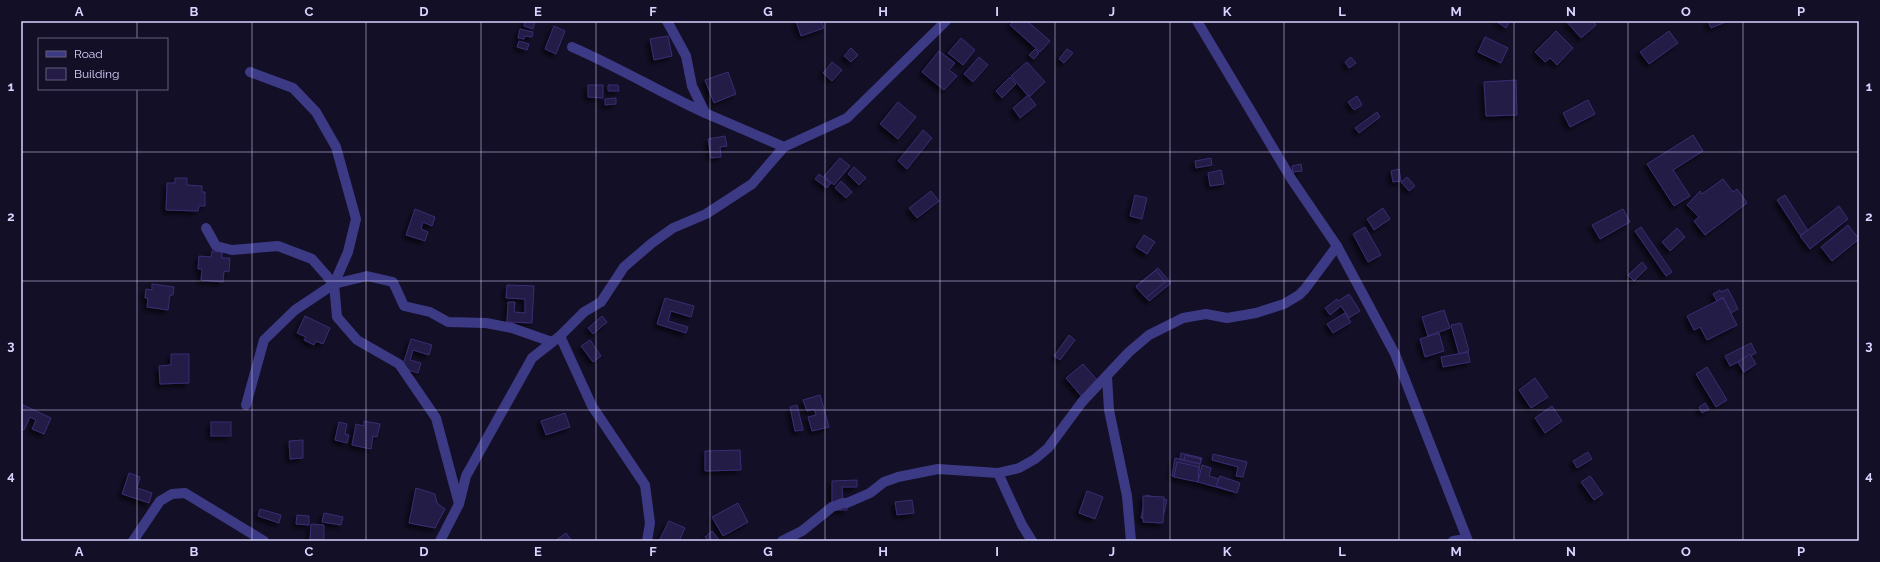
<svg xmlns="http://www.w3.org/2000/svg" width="1880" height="562" font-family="Raleway,sans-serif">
<defs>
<filter id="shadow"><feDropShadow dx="-3.5" dy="3.5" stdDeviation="2" flood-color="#0009"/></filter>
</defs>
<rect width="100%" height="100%" fill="#130f26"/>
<!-- building -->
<g fill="#241b47" stroke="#3b2d73" filter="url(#shadow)">
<path d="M525 21H535L533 29 524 26Z"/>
<path d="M796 21H821L824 28 801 36Z"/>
<path d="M1014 21H1027L1050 41 1040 52 1010 25Z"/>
<path d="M1496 21H1510L1506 28Z"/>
<path d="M1566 21H1592L1596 25 1581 38Z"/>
<path d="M1708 21H1728L1711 28Z"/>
<path d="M554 26 565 31 556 54 545 49Z"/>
<path d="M520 29 533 32 532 37 525 36 524 39 518 38Z"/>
<path d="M1556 31 1573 48 1557 65 1550 58 1545 62 1535 52Z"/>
<path d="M1669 31 1678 43 1649 64 1640 52Z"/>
<path d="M668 36 672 56 654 60 650 39Z"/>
<path d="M1485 37 1508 48 1501 63 1478 52Z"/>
<path d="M961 38 975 50 963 65 948 53Z"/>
<path d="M519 41 529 44 527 50 517 47Z"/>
<path d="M851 48 858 55 851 62 844 56Z"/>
<path d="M1035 49 1039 53 1034 59 1029 55Z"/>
<path d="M1067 49 1073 53 1064 63 1059 59Z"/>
<path d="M939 51 955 63 949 70 957 76 944 90 922 72Z"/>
<path d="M979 57 988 65 973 82 964 74Z"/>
<path d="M1351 57 1356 63 1349 68 1345 62Z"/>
<path d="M832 62 842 70 832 81 823 73Z"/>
<path d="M1027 62 1045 82 1029 97 1011 76Z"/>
<path d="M728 72 736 94 714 103 705 80Z"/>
<path d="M1010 77 1016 84 1002 98 996 91Z"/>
<path d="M1516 80 1517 115 1486 116 1484 82Z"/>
<path d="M588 85H603V98L588 97Z"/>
<path d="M608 85H618L619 91H608Z"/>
<path d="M1028 95 1036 105 1020 118 1013 108Z"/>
<path d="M1357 96 1362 105 1354 110 1348 102Z"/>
<path d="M616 98V104L605 105V99Z"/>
<path d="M1588 100 1595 114 1570 127 1563 113Z"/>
<path d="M898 102 916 117 898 139 880 124Z"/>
<path d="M1377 112 1380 117 1359 133 1355 128Z"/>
<path d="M923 130 932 138 907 169 898 161Z"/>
<path d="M1693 135 1703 151 1673 170 1690 196 1674 206 1647 164Z"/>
<path d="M725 136 727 146 720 147 721 157 711 158 708 139Z"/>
<path d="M840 158 850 166 834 185 824 176Z"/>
<path d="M1211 158 1212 165 1196 168 1195 161Z"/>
<path d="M1301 164 1302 171 1293 172 1292 166Z"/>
<path d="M854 167 866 178 859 185 848 174Z"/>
<path d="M1399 169 1401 181 1393 182 1391 171Z"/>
<path d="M1221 170 1224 184 1210 186 1208 173Z"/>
<path d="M819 174 831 183 827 188 815 179Z"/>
<path d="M1407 177 1415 186 1409 191 1401 182Z"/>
<path d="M175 178H187V185L202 186V192H205V206H199L198 211 166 210 167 183H175Z"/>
<path d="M1723 179 1733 192 1737 189 1747 203 1705 235 1694 221 1699 217 1687 205 1700 191 1702 194Z"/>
<path d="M841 181 852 192 846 198 835 188Z"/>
<path d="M931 191 939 201 917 218 909 208Z"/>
<path d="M1135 195 1147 198 1142 219 1130 216Z"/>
<path d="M1785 195 1808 231 1800 235 1777 200Z"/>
<path d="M1839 206 1848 219 1810 249 1800 236Z"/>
<path d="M1383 208 1390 219 1374 230 1367 219Z"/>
<path d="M415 209 435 217 432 226 423 222 421 229 428 232 425 241 406 235Z"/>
<path d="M1623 209 1630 222 1600 239 1592 225Z"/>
<path d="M1848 225 1859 239 1832 261 1821 247Z"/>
<path d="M1365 227 1381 255 1368 262 1353 234Z"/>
<path d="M1641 227 1672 272 1666 276 1635 231Z"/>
<path d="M1677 228 1685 237 1670 251 1662 242Z"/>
<path d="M1144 235 1155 242 1147 254 1136 247Z"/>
<path d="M212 251 222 252V258H230L229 272 224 271 223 282 201 280 202 269H198L199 256 211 257Z"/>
<path d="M1642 262 1647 268 1634 281 1628 275Z"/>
<path d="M1158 268 1171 283 1149 301 1136 286Z"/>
<path d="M1156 270 1165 282 1146 298 1136 287Z"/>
<path d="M152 284 174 287 173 295H170L168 310 147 307 148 298H145L146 289 152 290Z"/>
<path d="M507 285 534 286 532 323 507 322 508 302H515L514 312 525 313V299L506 298Z"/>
<path d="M1728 289 1738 309 1731 313 1723 297 1717 301 1713 294 1720 290 1721 292Z"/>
<path d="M1349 294 1360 311 1349 318 1341 306 1330 315 1325 308 1337 299 1338 301Z"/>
<path d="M665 298 694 306 691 317 671 311 668 321 688 327 686 333 657 324Z"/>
<path d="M1723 298 1737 325 1707 340 1700 327 1694 330 1687 316Z"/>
<path d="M1444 310 1450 328 1428 336 1422 317Z"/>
<path d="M1345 313 1351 322 1333 333 1327 324Z"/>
<path d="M305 316 330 328 323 344 316 341 314 345 304 340 306 337 297 333Z"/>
<path d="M602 316 607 322 593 334 588 328Z"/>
<path d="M1461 323 1469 351 1459 354 1451 325Z"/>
<path d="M1439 333 1444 351 1425 357 1420 339Z"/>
<path d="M1069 335 1075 340 1060 360 1054 356Z"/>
<path d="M411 339 432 345 429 355 413 350 410 360 421 363 418 373 402 368Z"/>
<path d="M590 340 601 356 593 362 581 346Z"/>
<path d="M1751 343 1756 353 1730 366 1725 356Z"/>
<path d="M1468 352 1470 362 1443 367 1441 357Z"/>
<path d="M171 354H189V383L160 384 159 366 171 365Z"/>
<path d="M1750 354 1756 364 1744 372 1738 362Z"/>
<path d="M1083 364 1099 382 1082 397 1066 378Z"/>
<path d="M1707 367 1727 400 1716 407 1696 374Z"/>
<path d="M1535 378 1548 397 1531 408 1519 390Z"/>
<path d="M820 395 829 427 812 431 808 417 816 415 814 409 807 411 803 400Z"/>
<path d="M1705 403 1709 409 1702 413 1699 407Z"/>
<path d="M21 404 51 418 44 434 32 429 36 420 30 417 24 430 21 429Z"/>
<path d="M797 405 803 430 795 431 790 407Z"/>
<path d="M1552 406 1562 421 1545 433 1535 418Z"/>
<path d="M565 413 570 427 546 435 541 421Z"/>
<path d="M364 421 380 424 377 437 373 436 371 449 352 445 356 424 364 426Z"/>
<rect x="211" y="422" width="20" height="14"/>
<path d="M339 422 347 424 345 434 349 435 347 443 335 440Z"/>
<path d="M303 440V458L290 459 289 441Z"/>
<path d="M740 450 741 470 705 471V451Z"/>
<path d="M1588 452 1592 459 1577 468 1573 461Z"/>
<path d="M1181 453 1202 458 1200 464 1180 459Z"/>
<path d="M1213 454 1247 462 1243 477 1236 476 1238 467 1212 460Z"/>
<path d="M1185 455 1201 459 1200 464 1184 460Z"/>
<path d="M1175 458 1200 464 1197 481 1172 476Z"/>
<path d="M1177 462 1199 467 1198 482 1174 477Z"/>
<path d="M1202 465 1211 468 1209 476 1236 484 1234 492 1198 482Z"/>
<path d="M129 473 140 477 137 488 152 493 149 503 122 494Z"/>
<path d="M1220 476 1240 483 1237 493 1216 486Z"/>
<path d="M1590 476 1603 494 1594 500 1581 482Z"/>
<path d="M857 480V487H842L843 503H847V510H832V481Z"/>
<path d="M416 488 435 494 437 503 445 509 435 528 409 523Z"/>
<path d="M1087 491 1103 497 1095 519 1079 513Z"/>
<path d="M1146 495 1167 500 1162 522 1141 518Z"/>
<path d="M1143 496 1164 497 1163 523 1143 522Z"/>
<path d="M912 500 914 513 897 515 895 502Z"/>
<path d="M738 503 748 522 723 536 712 517Z"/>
<path d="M260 509 281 515 279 523 258 516Z"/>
<path d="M324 513 343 517 341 525 322 522Z"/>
<path d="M297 515 309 516V525L296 524Z"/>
<path d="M669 521 685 528 679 541H659Z"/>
<path d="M311 524 324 525V541L310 540Z"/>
<path d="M712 531 720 541H708L705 537Z"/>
<path d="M566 533 572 541H557L556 540Z"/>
</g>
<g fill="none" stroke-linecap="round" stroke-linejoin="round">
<!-- minor -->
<g stroke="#3d3a85" stroke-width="10">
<path d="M667 21 686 56 692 86 705 113 784 147"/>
<path d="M1197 21 1292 180 1337 246 1395 354 1468 541"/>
<path d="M572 47C618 67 660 92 705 113"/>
<path d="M250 72 293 88 316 112 336 147 356 219 348 252 334 284 337 317 357 340 399 364 436 418 459 504"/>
<path d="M206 228 216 246 232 250 278 246 312 259 334 284"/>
<path d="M560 336 592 406 645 485 650 523 647 541"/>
<path d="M1107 377 1109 410 1127 496 1131 541"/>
<path d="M246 405 264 340 295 310 334 284 367 276 393 282 404 306 430 312 448 322 486 323 512 328 552 342"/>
<path d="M998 473 1022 525 1032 541"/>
<path d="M133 541 160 501 172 494 185 493 264 541"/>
<path d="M440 541 459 504 466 476 532 358 560 336 584 312 601 302 624 267 652 243 673 228 706 214 752 184 784 147 847 118 946 21"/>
<path d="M782 541 802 531 832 507 843 503H847L870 493 884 482 898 477 938 469 998 473 1019 468 1035 459 1048 448 1082 402 1129 352 1149 335 1183 318 1206 314 1227 318 1256 313 1284 304 1299 295 1305 289 1337 246"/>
<path d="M1453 541 1466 539"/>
</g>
</g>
<!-- grid -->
<path fill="none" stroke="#d9d4ff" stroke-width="1" stroke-opacity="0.55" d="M137 21V39M252 21V541M366 21V541M481 21V541M596 21V541M710 21V541M825 21V541M940 21V541M1055 21V541M1170 21V541M1284 21V541M1399 21V541M1514 21V541M1628 21V541M1743 21V541M137 89V541M21 152H1859M21 281H1859M21 410H1859"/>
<!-- border -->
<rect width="1880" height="562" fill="none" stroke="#130f26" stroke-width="44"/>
<!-- legend -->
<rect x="38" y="38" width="130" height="52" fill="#130f26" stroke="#625e7d"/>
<rect x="46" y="51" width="20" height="6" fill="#3d3a85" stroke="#625e7d"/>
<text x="74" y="58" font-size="12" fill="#d9d4ff">Road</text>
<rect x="46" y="68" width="20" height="12" fill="#241b47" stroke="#625e7d"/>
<text x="74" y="78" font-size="12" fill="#d9d4ff">Building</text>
<rect x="22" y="22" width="1836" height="518" fill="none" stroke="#d9d4ff" stroke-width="1.5"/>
<g font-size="13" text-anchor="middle" font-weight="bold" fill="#d9d4ff">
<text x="79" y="16">A</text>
<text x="194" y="16">B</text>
<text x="309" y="16">C</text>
<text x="424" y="16">D</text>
<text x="538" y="16">E</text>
<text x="653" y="16">F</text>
<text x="768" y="16">G</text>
<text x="883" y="16">H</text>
<text x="997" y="16">I</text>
<text x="1112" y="16">J</text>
<text x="1227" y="16">K</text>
<text x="1342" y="16">L</text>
<text x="1456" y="16">M</text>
<text x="1571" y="16">N</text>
<text x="1686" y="16">O</text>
<text x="1801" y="16">P</text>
<text x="11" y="91">1</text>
<text x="1869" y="91">1</text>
<text x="11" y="221">2</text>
<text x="1869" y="221">2</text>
<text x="11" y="350">3</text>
<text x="1869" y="350">3</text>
<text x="11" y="480">4</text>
<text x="1869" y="480">4</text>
<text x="79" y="556">A</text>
<text x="194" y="556">B</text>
<text x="309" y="556">C</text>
<text x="424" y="556">D</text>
<text x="538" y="556">E</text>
<text x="653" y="556">F</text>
<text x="768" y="556">G</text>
<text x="883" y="556">H</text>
<text x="997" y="556">I</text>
<text x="1112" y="556">J</text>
<text x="1227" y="556">K</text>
<text x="1342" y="556">L</text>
<text x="1456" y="556">M</text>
<text x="1571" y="556">N</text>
<text x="1686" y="556">O</text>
<text x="1801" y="556">P</text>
</g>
</svg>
